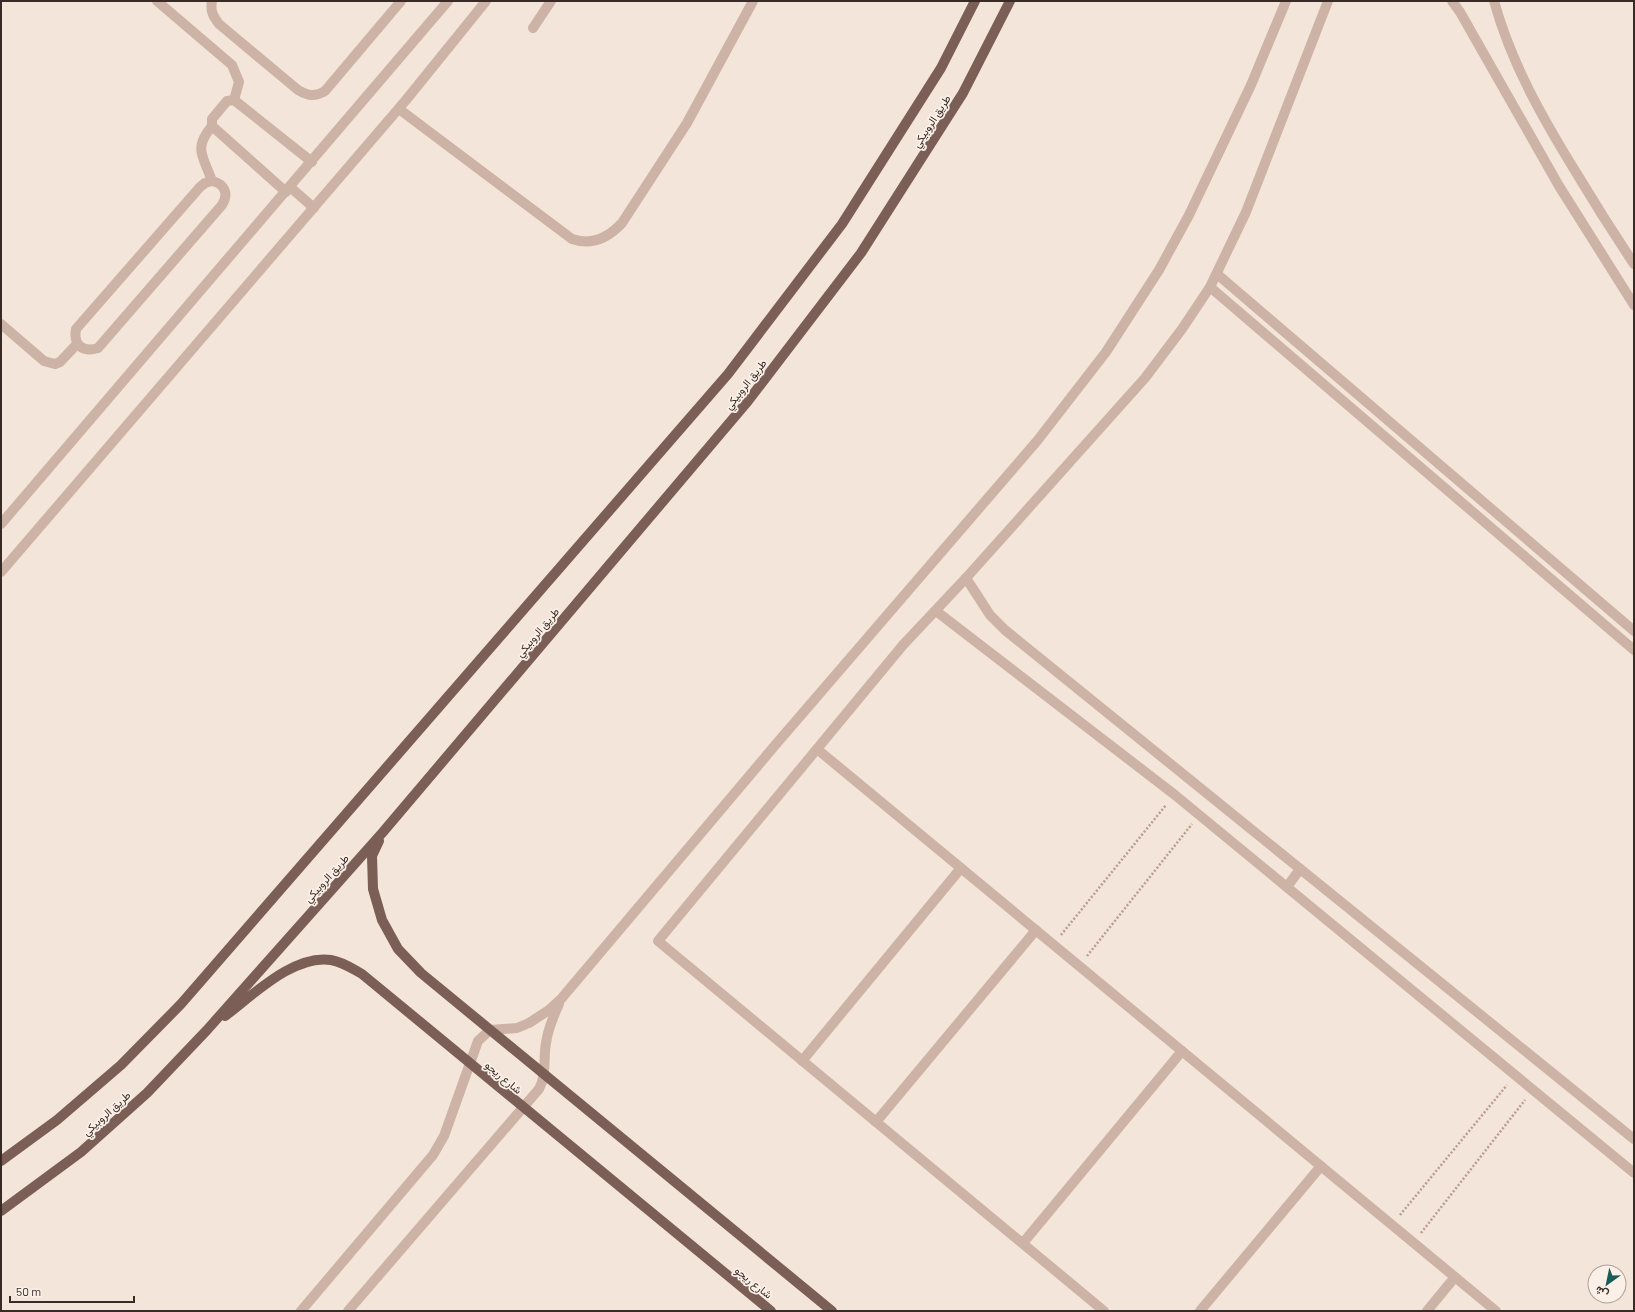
<svg xmlns="http://www.w3.org/2000/svg" width="1635" height="1312" font-family="Barlow,Vazirmatn,sans-serif">
<rect width="100%" height="100%" fill="#f4e5da"/>
<g fill="none" stroke-linecap="round" stroke-linejoin="round">
<!-- path -->
<g stroke="#b99d8f" stroke-width="2.5" stroke-dasharray="2 2" stroke-linecap="butt">
<path d="M1061 935 1166 805"/>
<path d="M1087 956 1192 824"/>
<path d="M1400 1215 1507 1085"/>
<path d="M1421 1233 1525 1100"/>
</g>
<!-- minor -->
<g stroke="#cdb3a5" stroke-width="10">
<path d="M157 1 232 65 239 82 234 100"/>
<path d="M212 1C210 11 213 16 219 24L298 90C308 96 315 97 325 91L401 1"/>
<path d="M1452 1 1460 12 1559 186 1634 305"/>
<path d="M1494 1C1511 63 1543 119 1577 174 1595 204 1614 234 1634 264"/>
<path d="M533 28 551 1"/>
<path d="M399 109 572 239C592 246 608 238 622 223L687 123 753 1"/>
<path d="M212 181C225 184 229 194 222 205L98 348C83 353 73 345 76 329L200 187 205 183Z"/>
<path d="M212 181C203 155 193 149 212 126"/>
<path d="M290 187 314 208"/>
<path d="M286 192 212 126V119L227 101 234 100 312 162"/>
<path d="M1217 274 1634 631"/>
<path d="M1210 287 1634 650"/>
<path d="M1 324 44 361 55 364 60 362 77 344"/>
<path d="M1 524 448 1"/>
<path d="M1 572 406 100 486 1"/>
<path d="M966 578 990 615 1005 630 1634 1139"/>
<path d="M936 611 1175 795 1634 1173"/>
<path d="M817 749 1496 1311"/>
<path d="M1287 887 1300 869"/>
<path d="M802 1061 961 868"/>
<path d="M876 1122 1036 930"/>
<path d="M1023 1243 1182 1051"/>
<path d="M301 1311 433 1155 444 1136 478 1041 490 1030 517 1028 529 1023 549 1010 561 999 777 743 1037 441 1106 352 1159 270 1189 215 1251 85 1286 1"/>
<path d="M348 1311 539 1089C547 1074 543 1059 546 1043 548 1029 553 1017 559 1004"/>
<path d="M1104 1311 658 941 903 645 966 578 1145 378 1182 329 1210 287 1246 212 1328 1"/>
<path d="M1200 1311 1321 1166"/>
<path d="M1427 1311 1455 1277"/>
</g>
<!-- major -->
<g stroke="#7b5f57" stroke-width="10">
<path d="M379 841 372 856 373 889 382 920 398 949 421 973 832 1311"/>
<path d="M225 1016C253 995 294 954 331 960 343 962 353 969 362 974L771 1311"/>
<path d="M1 1161 57 1120 121 1065 181 1004 728 374 842 224 941 68 975 1"/>
<path d="M1 1211 81 1152 147 1093 207 1030 383 832 748 401 861 253 963 93 1010 1"/>
</g>
</g>
<g text-anchor="middle" dominant-baseline="central" stroke-width="3.5" stroke-linejoin="round" paint-order="stroke">
<!-- street labels -->
<g font-size="11" fill="#382b27" stroke="#fbf0e7">
<text transform="translate(931 121) rotate(-57)">طريق الروبيكي</text>
<text transform="translate(745 384) rotate(-52)">طريق الروبيكي</text>
<text transform="translate(537 632) rotate(-50)">طريق الروبيكي</text>
<text transform="translate(326 878) rotate(-48)">طريق الروبيكي</text>
<text transform="translate(504 1077) rotate(40)">شارع ريجو</text>
<text transform="translate(106 1113) rotate(-42)">طريق الروبيكي</text>
<text transform="translate(754 1282) rotate(39)">شارع ريجو</text>
</g>
</g>
<!-- border -->
<rect width="1635" height="1312" fill="none" stroke="#382b27" stroke-width="4"/>
<!-- north arrow -->
<g transform="translate(1607 1284) rotate(213)"><circle r="19" fill="#fbf0e7" stroke="#ada19a"/>
<path d="M0-3L7 15L0 10L-7 15Z" fill="#195d5a"/>
<text y="-6" font-size="11" font-weight="bold" text-anchor="middle" fill="#382b27">ش</text>
</g>
<!-- scale -->
<path d="M10 1296v6h124v-6" fill="none" stroke="#382b27" stroke-width="2"/>
<text x="16" y="1296" font-size="12" fill="#382b27" stroke="#fbf0e7" stroke-width="3" paint-order="stroke">50 m</text>
</svg>
